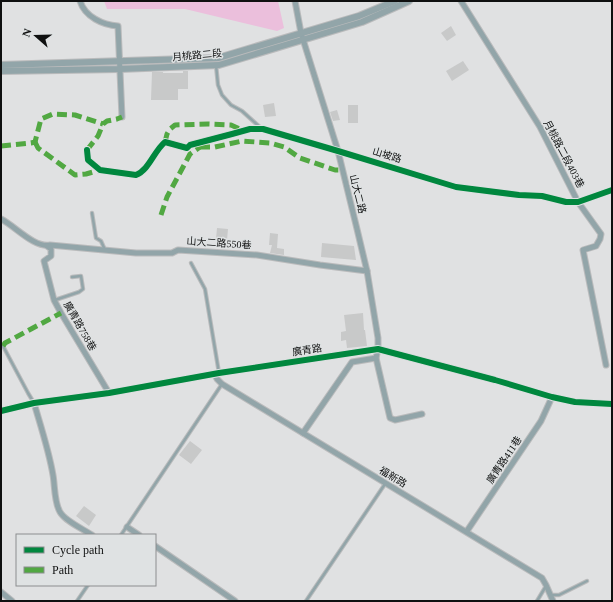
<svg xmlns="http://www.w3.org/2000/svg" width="613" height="602" font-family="'Times New Roman','Noto Sans TC',serif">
<rect width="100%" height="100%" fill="#e0e1e2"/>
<!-- water -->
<path fill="#ebbfdc" d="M104 1H278L284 28 277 31 185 9H107Z"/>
<!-- building -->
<g fill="#c8c9c9">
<path d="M451 26 456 35 447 41 441 33Z"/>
<path d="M463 61 469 70 452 81 446 71Z"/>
<path d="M183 71H188V89H178V100H151L152 72H163V73H183Z"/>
<path d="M274 103 276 116 265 117 263 105Z"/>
<rect x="348" y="105" width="10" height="18"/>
<path d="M337 110 340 120 333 121 330 112Z"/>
<path d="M217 228 228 229 227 240 216 239Z"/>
<path d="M270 233 278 234 277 248 284 249V255L270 253 272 245H269Z"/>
<path d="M322 243 354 246 356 260 321 257Z"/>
<path d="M363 313 364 330H365L367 346 347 348 346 340 341 341V332L346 331 344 315Z"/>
<path d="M190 441 202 450 191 464 179 455Z"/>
<path d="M84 506 96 515 89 526 76 516Z"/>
</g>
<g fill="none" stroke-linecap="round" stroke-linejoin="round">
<!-- service casing -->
<g stroke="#babbbc" stroke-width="4.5">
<g id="service">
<path d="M216 65 218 85 222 95 231 105 242 111 262 129"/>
<path d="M92 213 96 238 101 241 105 250"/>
<path d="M191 263 205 289 219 373"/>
<path d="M55 300 79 292 83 289 81 276 72 277"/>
<path d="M1 346H3L28 393 34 403"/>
<path d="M121 535 222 384"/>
<path d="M551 595H559L587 581"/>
<path d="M77 601 88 585"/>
<path d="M306 601 385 484"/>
<path d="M537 601 546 586"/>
</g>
</g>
<!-- minor casing -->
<g stroke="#babbbc" stroke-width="7">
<g id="minor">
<path d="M80 1C85 17 103 25 118 26L122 117"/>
<path d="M295 1 301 33 338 151 357 229 367 271 378 338V349L376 358 390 418 395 420 422 414"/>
<path d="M461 1 540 127 578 202 601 234 600 239 596 246 583 250 606 365"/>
<path d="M87 150 88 160 100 170 136 175C149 170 154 151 165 142L187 148 190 145 232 134 250 129H263L338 151 456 187 519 195 542 196 566 202H578L612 190"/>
<path d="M1 219C15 226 34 248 50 245L136 253H172L178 250 257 255 320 265 367 271"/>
<path d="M47 246 51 249V256L44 261 54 300 61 313 109 393"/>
<path d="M215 375 217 379 222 384 542 578 546 585 553 601"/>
<path d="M34 403C41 427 49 451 53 475 55 486 54 502 60 512 65 521 83 529 92 535"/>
<path d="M1 411 34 403 109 393 219 373 378 349 495 380 552 397 575 402 612 404"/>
<path d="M303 433 352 362 376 358"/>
<path d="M127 527 139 535"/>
<path d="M467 531 541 421 552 397"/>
<path d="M155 546 235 601"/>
<path d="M1 592 12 601"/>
</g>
</g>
<!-- tertiary casing -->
<g stroke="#babbbc" stroke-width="8">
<g id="tertiary">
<path d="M1 65 218 58 359 16 395 1"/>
<path d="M1 71 120 69 219 65 362 22 409 1"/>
</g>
</g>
<!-- service -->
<use href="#service" stroke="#92a5a9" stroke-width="2.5"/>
<!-- minor -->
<use href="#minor" stroke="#92a5a9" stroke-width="5"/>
<!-- tertiary -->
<use href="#tertiary" stroke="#92a5a9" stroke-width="6"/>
<!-- quiet -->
<g stroke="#51a842" stroke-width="5" stroke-dasharray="10 5" stroke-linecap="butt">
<path d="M35 142 38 148 75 175 86 174 100 170"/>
<path d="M165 142 167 134 170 129 175 125 208 124 231 125 244 131"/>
<path d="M1 146 31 143 35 142 41 119 53 114 75 115 103 124"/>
<path d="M200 147H215L242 141 270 143 284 147 300 158 335 170H343"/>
<path d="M87 150 98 136 103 124 107 121 117 119 122 117"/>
<path d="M161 215 167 197 190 154 200 147V144"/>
<path d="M3 346 5 343 61 313"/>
</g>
<!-- cycleway casing -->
<g stroke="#dfe2e3" stroke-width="8">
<g id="cycleway">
<path d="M87 150 88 160 100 170 136 175C149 170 154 151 165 142L187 148 190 145 232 134 250 129H263L338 151 456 187 519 195 542 196 566 202H578L612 190"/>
<path d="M1 411 34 403 109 393 219 373 378 349 495 380 552 397 575 402 612 404"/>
</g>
</g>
<!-- cycleway -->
<use href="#cycleway" stroke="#00873e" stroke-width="6"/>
</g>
<g text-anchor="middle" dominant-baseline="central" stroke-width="3" stroke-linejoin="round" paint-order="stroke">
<!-- street labels -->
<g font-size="10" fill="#0f1010" stroke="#dfe2e3">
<text transform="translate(197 55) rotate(-5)">月桃路二段</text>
<text transform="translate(564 154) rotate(62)">月桃路二段403巷</text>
<text transform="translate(387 155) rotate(17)">山坡路</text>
<text transform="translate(358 194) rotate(76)">山大二路</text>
<text transform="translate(219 243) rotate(4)">山大二路550巷</text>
<text transform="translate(80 326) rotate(60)">廣青路758巷</text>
<text transform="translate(307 350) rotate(-9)">廣青路</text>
<text transform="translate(504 460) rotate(-56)">廣青路411巷</text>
<text transform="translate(393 477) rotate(31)">福新路</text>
</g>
</g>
<!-- border -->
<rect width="613" height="602" fill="none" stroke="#0f1010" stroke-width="4"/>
<!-- legend -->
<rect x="16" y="534" width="140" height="52" fill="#dfe2e3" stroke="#8c8e8f"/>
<rect x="24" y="547" width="20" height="6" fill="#00873e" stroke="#8c8e8f"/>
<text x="52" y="554" font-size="12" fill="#0f1010">Cycle path</text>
<rect x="24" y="567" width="20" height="6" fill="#51a842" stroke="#8c8e8f"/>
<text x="52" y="574" font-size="12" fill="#0f1010">Path</text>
<!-- north arrow -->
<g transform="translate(36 36) rotate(290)" stroke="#dfe2e3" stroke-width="3" paint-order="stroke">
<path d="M0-3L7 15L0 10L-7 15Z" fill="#0f1010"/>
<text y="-6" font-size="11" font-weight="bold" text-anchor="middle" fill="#0f1010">N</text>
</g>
</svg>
